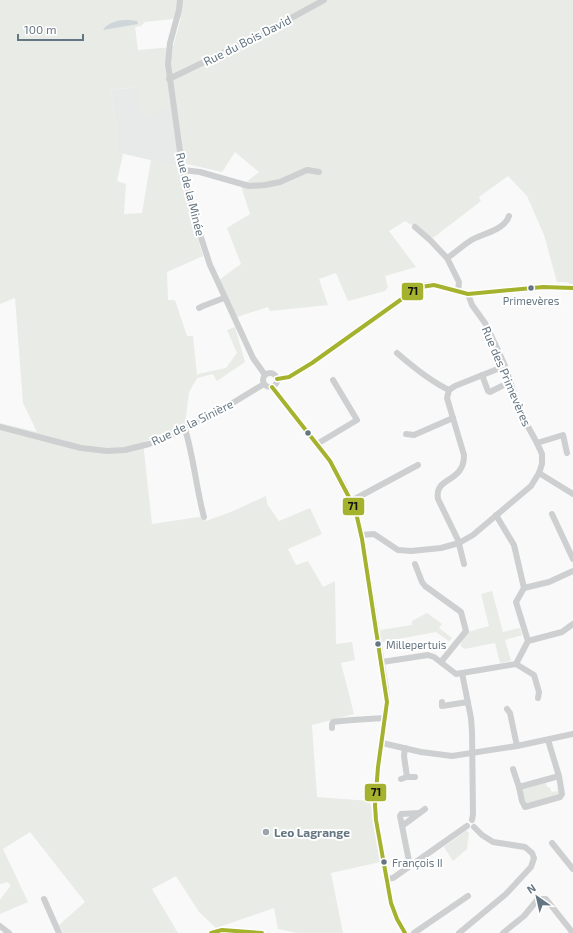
<svg xmlns="http://www.w3.org/2000/svg" width="573" height="933" font-family="'Exo 2',sans-serif">
<rect width="100%" height="100%" fill="#f9f9f9"/>
<!-- built -->
<path fill="#e8e9e9" d="M137 87 169 108 175 105 187 164 179 167 116 152 117 130 111 90Z"/>
<!-- green -->
<g fill="#e8ebe6" fill-rule="evenodd">
<path d="M0 0H573V285L566 282H557L544 235 527 196 508 176 479 197 481 201 433 238 405 221 389 231 416 267 385 276 388 287 385 291 348 301 336 273 319 279 328 305 270 311 268 307 237 317 219 280 241 264 227 228 250 214 241 186 259 172 235 152 222 172 187 164 175 106 155 114 142 117 137 87 111 90 117 130 116 151 123 154 117 181 126 184 124 214 142 213 151 160 179 167 184 193 203 256 167 272 168 300H175L187 336H193L197 375 198 374 226 368 237 353 227 330 235 327 245 362 217 381 213 374 197 378 189 392 185 424 163 435 143 442 152 524 205 516 206 521 231 512 266 496 267 504 279 521 310 508 322 534 288 549 296 565 308 561 323 587 335 581 336 644 352 642 355 660 341 663 354 714 312 725 317 797 370 801 380 862 331 873 343 933H298L278 929 274 908 216 928 199 912 176 876 152 889 178 933H63L59 925 85 902 30 832 3 849 28 902 0 914V900L11 885 7 882 0 884V423L37 432 23 403 15 298 0 304ZM181 18 173 47 138 50 135 27 141 26 145 22Z"/>
<path d="M492 591 503 632 520 628 522 635 505 640 511 661 500 663 495 643 464 649 460 645 462 643 460 641 468 632 489 626 481 594Z"/>
<path d="M427 613 442 624 439 628 452 638 449 641 436 632 382 642 380 630 412 625V621Z"/>
<path d="M545 781 547 787H549L552 792 558 791 557 788H559L561 793 559 796 527 805 521 791 522 787Z"/>
<path d="M466 831 469 832 467 849 453 861 444 847Z"/>
</g>
<!-- water -->
<path fill="#ced6d9" d="M129 20 137 21 138 24 103 30C109 21 119 20 129 20Z"/>
<g fill="none" stroke-linecap="round" stroke-linejoin="round">
<!-- minor -->
<g stroke="#cecfd0" stroke-width="6">
<path d="M180 0 179 10 170 43 168 64 182 166 188 192 193 213 210 265 253 358 265 375"/>
<path d="M169 79 260 35 324 0"/>
<path d="M183 170 200 172 249 186 265 185 280 182 307 170 319 172"/>
<path d="M415 227 430 240 447 258 459 282 458 292"/>
<path d="M447 258C455 253 462 246 470 241 482 233 504 231 509 216"/>
<path d="M199 308 203 306 224 298"/>
<path d="M397 353C413 367 430 381 449 390"/>
<circle cx="270" cy="380" r="7"/>
<path d="M482 375 488 391 490 392 510 382"/>
<path d="M277 379 289 377 312 363 413 291C435 277 445 290 468 294L543 287 573 288"/>
<path d="M272 387 330 461 344 486 351 501 357 517 362 539 386 689 387 702 378 767 375 805 376 820 391 903 397 919 405 933"/>
<path d="M0 427 81 448 107 451 125 450 149 444 167 437 231 404 264 384"/>
<path d="M185 429C194 458 196 488 204 517"/>
<path d="M406 434 414 435 453 418"/>
<path d="M537 443 563 435 567 453"/>
<path d="M317 444 357 420 333 380"/>
<path d="M539 473 573 494"/>
<path d="M351 501 418 465"/>
<path d="M552 514 573 559"/>
<path d="M496 515 514 545 524 588 516 602 528 641"/>
<path d="M361 535 374 534 398 550 411 551 441 548 459 543 473 535 531 486 539 473 542 464V454L537 443 520 412 505 366 497 348 485 323 472 305 468 294"/>
<path d="M415 564 422 582 425 586 461 612 466 631 441 662"/>
<path d="M464 564 458 540 438 499C435 481 452 482 460 470 463 466 464 461 464 455L447 398 449 390 455 386 505 366"/>
<path d="M524 588 549 582 573 571"/>
<path d="M382 662 428 655 434 657 456 674 516 664 528 641 562 632 573 624"/>
<path d="M516 664 534 675 539 692 538 698"/>
<path d="M462 673 471 718 472 732 473 814 472 820"/>
<path d="M442 702V706L468 702"/>
<path d="M507 709 510 713 517 746"/>
<path d="M332 728V724L333 722C351 719 368 719 385 718"/>
<path d="M548 740 559 776 562 794 560 797 525 807 522 801 519 787 559 776"/>
<path d="M382 743 421 752 452 756 517 746 573 734"/>
<path d="M405 748 404 756 407 777"/>
<path d="M513 769 519 787"/>
<path d="M401 779 407 777H415"/>
<path d="M402 826 400 816 401 814 419 813"/>
<path d="M552 843 573 869"/>
<path d="M411 865 409 861 402 826 425 809"/>
<path d="M387 879 393 878 467 826"/>
<path d="M44 899 59 933"/>
<path d="M0 926 9 933"/>
<path d="M211 933 222 930 262 933"/>
<path d="M414 933 468 896"/>
<path d="M459 933 506 894 531 867 534 858 532 853 525 847 493 842 482 835 474 827"/>
<path d="M503 933 524 916 538 899H546L573 933"/>
</g>
<!-- bus-1 casing -->
<g stroke="#fff" stroke-width="7">
<g id="bus-1">
<path d="M277 379 289 377 312 363 413 291 421 287 434 285 468 294 543 287 573 288"/>
<path d="M272 387 330 461 351 501 357 517 362 539 387 702 378 767 375 805 376 820 391 903 397 919 405 933"/>
<path d="M211 933 222 930 262 933"/>
</g>
</g>
<!-- bus-1 -->
<use href="#bus-1" stroke="#a5b22e" stroke-width="4"/>
</g>
<!-- markers -->
<g fill="#657683" stroke="#fff" stroke-width="1.5">
<circle cx="531" cy="288" r="3.5"/>
<circle cx="308" cy="433" r="3.5"/>
<circle cx="378" cy="644" r="3.5"/>
<circle cx="384" cy="862" r="3.5"/>
</g>
<circle fill="#99a4ac" stroke="#fff" stroke-width="1.5" cx="266" cy="832" r="4"/>
<g text-anchor="middle" dominant-baseline="central" stroke-width="4" stroke-linejoin="round" paint-order="stroke">
<!-- bus labels -->
<g font-size="11" fill="#657683" stroke="#fff" text-anchor="start">
<text x="531" y="300" text-anchor="middle">Primevères</text>
<text x="386" y="644">Millepertuis</text>
<text x="392" y="862">François II</text>
</g>
<!-- street labels -->
<g font-size="12" fill="#657683" stroke="#fff">
<text transform="translate(247 40) rotate(-27)">Rue du Bois David</text>
<text transform="translate(191 194) rotate(76)">Rue de la Minée</text>
<text transform="translate(507 376) rotate(67)">Rue des Primevères</text>
<text transform="translate(192 422) rotate(-26)">Rue de la Sinière</text>
</g>
<!-- poi labels -->
<g font-size="12" font-weight="bold" fill="#657683" stroke="#fff" text-anchor="start">
<text x="274" y="832">Leo Lagrange</text>
</g>
</g>
<g stroke="#fff" stroke-width="1.5">
<rect x="401" y="282" width="23" height="19" rx="4" fill="#a5b22e"/>
<rect x="342" y="497" width="23" height="19" rx="4" fill="#a5b22e"/>
<rect x="364" y="783" width="23" height="19" rx="4" fill="#a5b22e"/>
</g>
<g font-size="11" text-anchor="middle" font-weight="bold" fill="#111">
<text x="413" y="295">71</text>
<text x="353" y="510">71</text>
<text x="376" y="796">71</text>
</g>
<!-- north arrow -->
<g transform="translate(537 897) rotate(326)" stroke="#ffffff" stroke-width="3" paint-order="stroke">
<path d="M0-3L7 15L0 10L-7 15Z" fill="#657683"/>
<text y="-6" font-size="11" font-weight="bold" text-anchor="middle" fill="#657683">N</text>
</g>
<!-- scale -->
<path d="M18 34v6h65v-6" fill="none" stroke="#657683" stroke-width="2"/>
<text x="24" y="34" font-size="12" fill="#657683" stroke="#ffffff" stroke-width="3" paint-order="stroke">100 m</text>
</svg>
